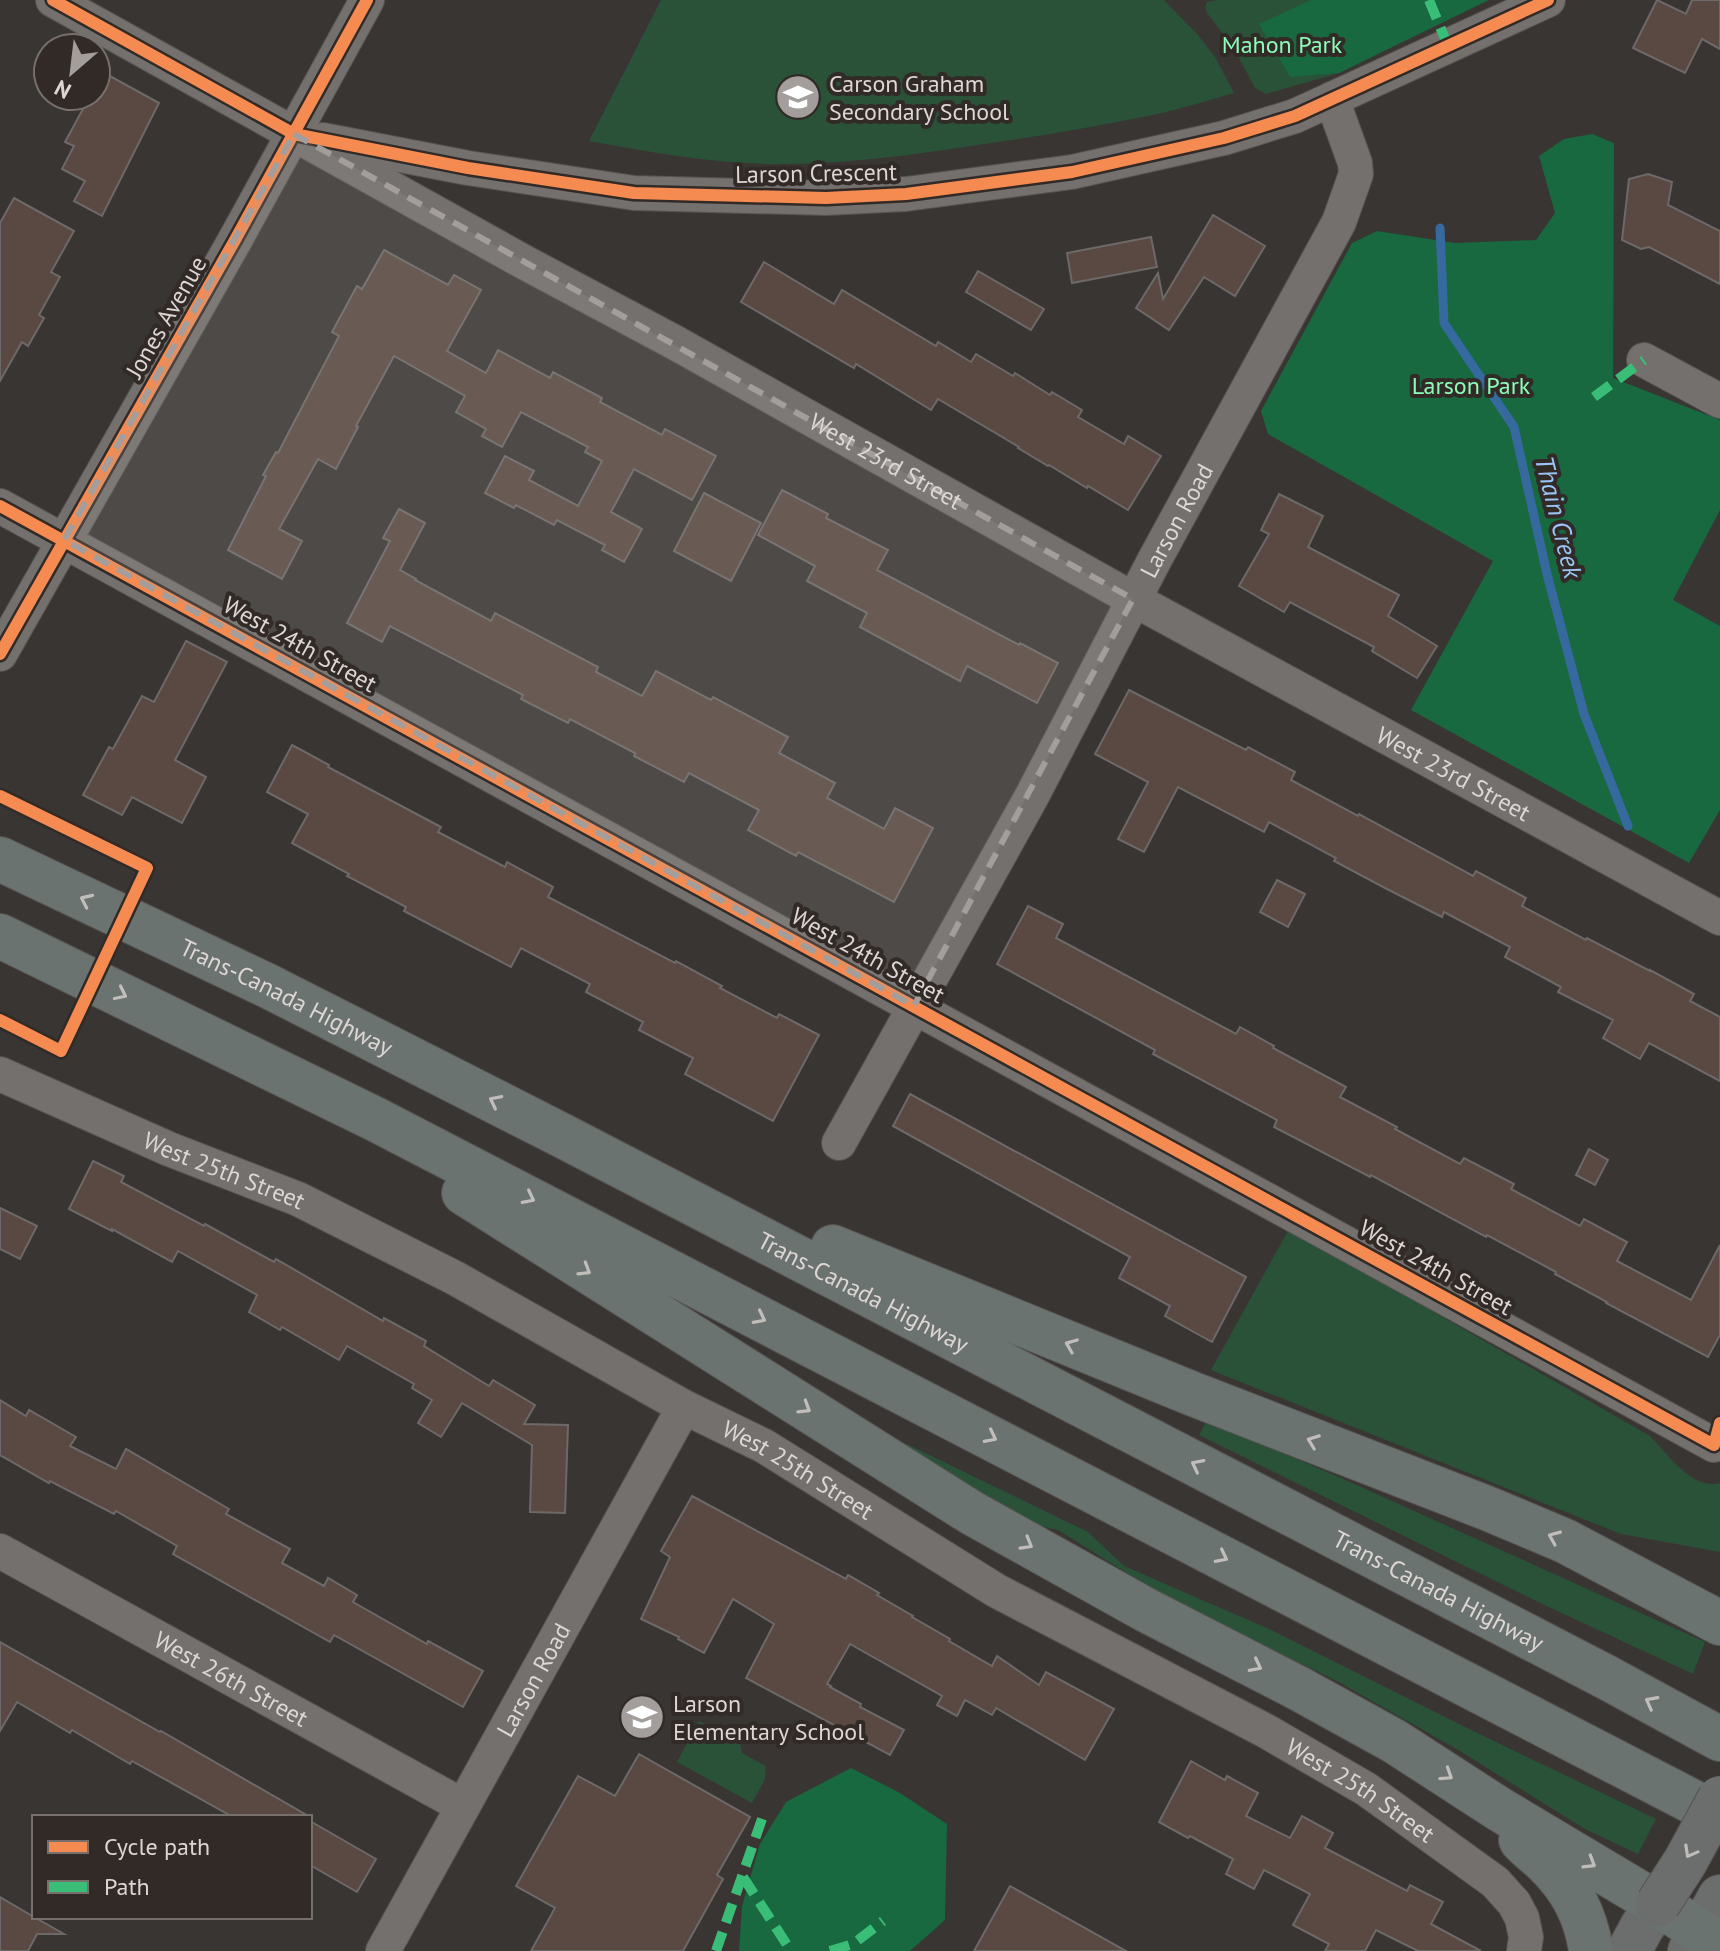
<svg xmlns="http://www.w3.org/2000/svg" width="1720" height="1951" font-family="'PT Sans',sans-serif">
<rect width="100%" height="100%" fill="#393533"/>
<!-- green -->
<g fill="#295239">
<path d="M661 0H1164L1198 35 1215 57 1234 93C1209 100 1183 108 1158 114 1096 127 1033 137 971 146 905 156 838 165 771 164 710 163 649 152 589 141Z"/>
<path d="M1218 0H1485L1339 73 1266 94 1255 88 1233 47 1207 13 1205 7 1207 2Z"/>
<path d="M1289 1229 1650 1436C1668 1454 1691 1490 1720 1483V1552L1621 1534 1211 1370Z"/>
<path d="M1207 1421 1341 1478 1705 1642 1693 1674 1536 1601 1199 1435Z"/>
<path d="M907 1444 1088 1532 1124 1566 1269 1629 1467 1728 1656 1819 1638 1854 1585 1829 1460 1751 1337 1681 1167 1598 1058 1530 996 1516 899 1454Z"/>
<path d="M699 1721 740 1742 742 1753 766 1766 765 1779 752 1803 677 1762Z"/>
</g>
<!-- forest -->
<g fill="#186840">
<path d="M1311 0H1489L1339 73 1290 77 1259 24Z"/>
<path d="M1592 134 1614 143 1613 378 1720 420V510L1673 600 1720 626V810L1689 863 1411 710 1493 561 1268 434 1261 411 1352 243 1377 231 1455 243 1536 240 1555 213 1539 156 1564 139Z"/>
<path d="M851 1768 900 1793 947 1824 945 1920 910 1951H739L742 1906 760 1844 786 1802Z"/>
</g>
<g fill="none" stroke-linecap="round" stroke-linejoin="round">
<!-- stream -->
<path stroke="#36699e" stroke-width="9" d="M1440 228 1444 323 1514 427 1547 574 1584 714 1628 826"/>
</g>
<!-- building -->
<g fill="#5a4942" stroke="#6d6968" stroke-width="2">
<path d="M1657 0 1686 14 1692 0H1720V49L1702 39 1685 73 1633 48Z"/>
<path d="M108 75 159 103 102 216 74 201 85 181 62 169 74 146 65 142 90 96H97Z"/>
<path d="M1648 174 1672 182 1668 205 1720 231V284L1649 247 1641 249 1622 240 1629 179Z"/>
<path d="M14 198 74 231 51 272 60 277 39 315 44 318 28 346 22 342 0 381V223Z"/>
<path d="M1213 215 1265 246 1235 296 1204 277 1169 330 1136 308 1158 273 1163 299Z"/>
<path d="M1151 237 1157 267 1072 283 1067 253Z"/>
<path d="M384 250 448 285 454 275 481 290 447 351 486 373 498 350 550 378 553 372 602 398 600 402 662 435 665 429 716 456 692 500 634 469 611 512 642 529 624 562 602 550 605 545 557 520 554 525 516 505 514 508 485 493 505 456 534 471 529 480 578 506 602 461 585 452 588 447 521 412 502 447 482 436 486 429 456 412 465 396 394 356 356 426 358 427 336 469 318 459 279 529 302 541 282 579 228 550 266 476 263 475 276 452 278 453 339 336 332 332 357 286 362 289Z"/>
<path d="M764 262 834 304 842 290 936 346 938 342 971 362 976 354 1013 376 1015 373 1050 395 1052 392 1082 410 1078 417 1124 444 1128 436 1161 456 1128 510 1088 486 1087 488 1049 465 1048 466 1018 448 1019 447 938 399 931 410 856 364 854 368 741 302Z"/>
<path d="M978 271 1044 309 1031 330 966 292Z"/>
<path d="M782 490 828 514 826 518 888 550 877 570 1019 645 1020 643 1058 663 1037 703 967 666 960 681 860 627 867 613 807 581 815 566 758 535Z"/>
<path d="M704 493 761 523 731 581 674 551Z"/>
<path d="M1279 494 1323 516 1308 547 1399 595 1388 616 1437 646 1417 678 1372 651 1374 647 1290 602 1284 612 1239 586 1269 534 1261 530Z"/>
<path d="M399 509 425 523 400 570 416 579 415 580 491 621 495 613 598 667 596 672 642 696 656 671 711 700 713 697 788 737 779 753 835 783 827 798 884 829 895 808 933 828 894 902 798 852 796 856 748 830 759 810 689 773 684 782 634 756 635 753 570 719 568 723 521 699 523 695 390 626 382 642 347 623 390 541 383 538Z"/>
<path d="M186 641 227 662 175 760 206 777 182 823 132 797 122 815 83 795 109 747 113 749 142 696 154 702Z"/>
<path d="M1129 690 1246 750 1248 747 1295 772 1291 780 1358 816 1359 814 1473 876 1476 871 1526 898 1522 906 1586 940 1587 938 1650 971V970L1694 994 1690 1001 1720 1017V1081L1649 1043 1640 1059 1603 1038 1613 1020 1558 992 1561 987 1505 957 1510 947 1444 912 1442 917 1385 888 1334 861 1336 858 1269 822 1264 832 1178 787 1144 852 1118 839 1148 782 1095 754Z"/>
<path d="M292 745 329 765 328 767 441 827 438 832 505 867 507 862 553 887 548 897 675 963 676 961 722 986 720 988 777 1018 779 1014 819 1035 773 1121 685 1074 693 1058 639 1030 643 1022 586 992 590 984 521 948 511 967 404 911 406 907 347 876 349 874 292 843 308 814 267 792Z"/>
<path d="M1277 880 1305 894 1288 927 1260 912Z"/>
<path d="M1028 906 1063 924 1056 938 1236 1034 1240 1027 1274 1046 1273 1048 1346 1087 1340 1097 1397 1127 1395 1129 1460 1164 1464 1158 1514 1184 1511 1189 1580 1226 1584 1219 1627 1242 1617 1261 1691 1300 1720 1245V1335L1708 1357 1606 1303 1607 1302 1555 1274 1556 1272 1487 1235 1486 1237 1371 1175 1370 1177 1274 1127 1277 1120 1153 1054 1155 1050 997 964Z"/>
<path d="M910 1094 1246 1277 1212 1342 1165 1316 1170 1306 1119 1278 1130 1257 893 1126Z"/>
<path d="M1589 1149 1608 1160 1595 1185 1576 1175Z"/>
<path d="M93 1161 124 1176 121 1182 204 1226 205 1224 274 1262 276 1259 383 1321 384 1318 426 1341 424 1346 489 1386 493 1380 535 1405 524 1424 568 1425 565 1513 530 1512 532 1445 462 1403 441 1437 418 1423 432 1400 412 1388 414 1384 347 1346 339 1360 282 1327 280 1330 249 1312 257 1295 178 1251 172 1262 112 1229V1231L69 1209Z"/>
<path d="M0 1208 37 1226 20 1259 0 1249Z"/>
<path d="M0 1400 26 1416 29 1410 76 1437 70 1446 116 1469 126 1449 229 1509 226 1514 290 1549 282 1563 324 1586 328 1578 357 1595 353 1602 427 1644 428 1641 483 1671 463 1707 334 1635 330 1642 173 1554 177 1546 116 1511 114 1514 50 1481 49 1483 0 1455Z"/>
<path d="M692 1496 846 1579 848 1575 879 1593 877 1595 913 1616 912 1617 950 1639 949 1641 992 1666 997 1656 1039 1685 1046 1672 1114 1709 1085 1760 996 1708 992 1715 965 1700 957 1716 937 1705 942 1696 850 1644 827 1684 831 1686 830 1687 861 1704 860 1707 904 1730 890 1755 746 1678 774 1624 733 1599 704 1653 678 1639 679 1637 641 1619 670 1557 661 1551Z"/>
<path d="M0 1642 160 1732 161 1731 310 1817H233L132 1761 130 1764 72 1730 70 1733 17 1702 0 1731Z"/>
<path d="M639 1754 750 1817 717 1875 723 1879 683 1951H531L555 1908 516 1886 578 1776 615 1796Z"/>
<path d="M1191 1761 1225 1780 1227 1776 1258 1793 1246 1816 1290 1838 1302 1816 1333 1833 1325 1848 1407 1891 1410 1885 1443 1902 1431 1924 1481 1951H1418L1376 1930 1365 1951H1325L1329 1944 1293 1925 1310 1894 1264 1870 1254 1889 1226 1874 1233 1859 1190 1836 1188 1838 1159 1822Z"/>
<path d="M310 1821 376 1859 357 1892 310 1865Z"/>
<path d="M1010 1886 1126 1951H974Z"/>
<path d="M0 1897 34 1917 64 1934H37L28 1951H0Z"/>
</g>
<g fill="none" stroke-linecap="round" stroke-linejoin="round">
<!-- minor casing -->
<g stroke="#555250" stroke-width="36">
<g id="minor">
<path id="s1" d="M53 0 524 262 674 342 1133 599 1720 918"/>
<path d="M323 140 468 168 634 193 826 198 906 194 1072 172 1224 138 1295 116 1548 0"/>
<path d="M1644 360 1720 401"/>
<path d="M0 506 1714 1445"/>
<path d="M0 654 235 240 367 0"/>
<path id="s2" d="M0 1074 169 1149 298 1199 455 1278 684 1407 764 1446 997 1591 1266 1731 1366 1789 1495 1882 1514 1903 1522 1918 1526 1937 1524 1951"/>
<path id="s3" d="M839 1143 1032 796 1155 559 1339 222 1356 174 1355 163 1332 99"/>
<path id="s4" d="M0 1551 463 1806"/>
<path id="s5" d="M383 1951 684 1407"/>
</g>
</g>
<!-- major casing -->
<g stroke="#555250" stroke-width="46">
<g id="major">
<path d="M1629 1951 1642 1927 1658 1904"/>
<path d="M1690 1951 1720 1897"/>
</g>
</g>
<!-- highway casing -->
<g stroke="#555250" stroke-width="46">
<g id="highway">
<path id="s6" d="M0 859 268 986 565 1137 1606 1677 1720 1739"/>
<path d="M0 936 375 1119 1720 1816"/>
<path d="M464 1193 972 1513 1146 1610 1296 1687 1394 1741 1499 1809 1658 1904 1720 1944"/>
<path d="M833 1247 1193 1394 1489 1509 1565 1541 1720 1623"/>
<path d="M1521 1840C1528 1848 1537 1854 1545 1862 1571 1887 1586 1915 1591 1951"/>
</g>
</g>
<!-- minor -->
<use href="#minor" stroke="#73706e" stroke-width="34"/>
<!-- major -->
<use href="#major" stroke="#6b6e6c" stroke-width="44"/>
<!-- highway -->
<use href="#highway" stroke="#6b7370" stroke-width="44"/>
<!-- major-bridge casing -->
<g stroke="#555250" stroke-width="46" stroke-linecap="butt">
<path id="major-bridge" d="M1658 1904 1685 1862 1720 1798"/>
</g>
<!-- major-bridge -->
<use href="#major-bridge" stroke="#6b6e6c" stroke-width="44"/>
<!-- quiet -->
<g stroke="#3abd76" stroke-width="10" stroke-dasharray="20 10" stroke-linecap="butt">
<path d="M1429 0 1448 46"/>
<path d="M1594 397 1644 360"/>
<path d="M743 1877 791 1951"/>
<path d="M716 1951 763 1816"/>
<path d="M830 1951 853 1944 883 1921"/>
</g>
<!-- cycleway casing -->
<g stroke="#322a27" stroke-width="17">
<g id="cycleway">
<path d="M53 0 294 134 468 168 634 193 826 198 906 194 1072 172 1224 138 1295 116 1548 0"/>
<path d="M0 506 1714 1445 1720 1423"/>
<path d="M0 654 235 240 367 0"/>
<path d="M0 796 147 868 61 1051 0 1020"/>
</g>
</g>
<!-- cycleway -->
<use href="#cycleway" stroke="#f68b52" stroke-width="12"/>
</g>
<!-- one-way arrows -->
<defs><path id="oneway-chevron" d="M-2-3.5L2.5 0L-2 3.5" fill="none" stroke-width="1.6" stroke-linecap="round" stroke-linejoin="round" transform="scale(2)"/></defs>
<g stroke="#c0bdbb">
<use href="#oneway-chevron" transform="translate(86 900) rotate(-155)"/>
<use href="#oneway-chevron" transform="translate(121 994) rotate(26)"/>
<use href="#oneway-chevron" transform="translate(495 1101) rotate(-153)"/>
<use href="#oneway-chevron" transform="translate(529 1198) rotate(27)"/>
<use href="#oneway-chevron" transform="translate(585 1270) rotate(32)"/>
<use href="#oneway-chevron" transform="translate(760 1318) rotate(27)"/>
<use href="#oneway-chevron" transform="translate(1071 1345) rotate(-158)"/>
<use href="#oneway-chevron" transform="translate(805 1408) rotate(32)"/>
<use href="#oneway-chevron" transform="translate(991 1437) rotate(27)"/>
<use href="#oneway-chevron" transform="translate(1313 1441) rotate(-159)"/>
<use href="#oneway-chevron" transform="translate(1197 1465) rotate(-153)"/>
<use href="#oneway-chevron" transform="translate(1554 1537) rotate(-157)"/>
<use href="#oneway-chevron" transform="translate(1027 1544) rotate(30)"/>
<use href="#oneway-chevron" transform="translate(1222 1557) rotate(27)"/>
<use href="#oneway-chevron" transform="translate(1256 1666) rotate(27)"/>
<use href="#oneway-chevron" transform="translate(1651 1702) rotate(-152)"/>
<use href="#oneway-chevron" transform="translate(1447 1775) rotate(33)"/>
<use href="#oneway-chevron" transform="translate(1590 1863) rotate(31)"/>
</g>
<use stroke="#c0bcba" href="#oneway-chevron" transform="translate(1690 1852) rotate(119)"/>
<!-- marked area -->
<path fill="#a39e9c" fill-opacity="0.2" stroke="#a39e9c" stroke-width="6" stroke-dasharray="16 10" stroke-linejoin="round" d="M294 134 1133 599 914 1006 64 540Z"/>
<!-- icons -->
<defs>
<g id="school-disc" transform="scale(2.3)"><circle r="9.5" fill="#a39e9c" stroke="#322a27"/><path d="M0-5L7-2L0 1L-7-2ZM-4 1L0 2.5L4 1V4Q0 6-4 4Z" fill="#fff"/></g>
</defs>
<g fill-rule="evenodd">
<use href="#school-disc" x="798" y="97"/>
<use href="#school-disc" x="642" y="1717"/>
</g>
<g text-anchor="middle" dominant-baseline="central" stroke-width="8" stroke-linejoin="round" paint-order="stroke">
<!-- park labels -->
<g font-size="24" fill="#8cfcb9" stroke="#322a27">
<text x="1282" y="44">Mahon Park</text>
<text x="1471" y="385">Larson Park</text>
</g>
<!-- poi labels -->
<g font-size="24" fill="#dcd6d4" stroke="#322a27" text-anchor="start">
<text x="829" y="83">Carson Graham<tspan x="829" dy="28">Secondary School</tspan></text>
<text x="673" y="1703">Larson<tspan x="673" dy="28">Elementary School</tspan></text>
</g>
<!-- street labels -->
<g font-size="24" fill="#dcd6d4" stroke="#322a27">
<text transform="translate(816 173) rotate(-1)">Larson Crescent</text>
<text transform="translate(166 317) rotate(-60)">Jones Avenue</text>
<text stroke="none"><textPath href="#s1" startOffset="952">West 23rd Street</textPath></text>
<text stroke="none"><textPath href="#s3" startOffset="708">Larson Road</textPath></text>
<text transform="translate(300 644) rotate(29)">West 24th Street</text>
<text stroke="none"><textPath href="#s1" startOffset="1600">West 23rd Street</textPath></text>
<text transform="translate(868 955) rotate(29)">West 24th Street</text>
<text stroke="none"><textPath href="#s6" startOffset="318">Trans-Canada Highway</textPath></text>
<text stroke="none"><textPath href="#s2" startOffset="244">West 25th Street</textPath></text>
<text transform="translate(1436 1267) rotate(29)">West 24th Street</text>
<text stroke="none"><textPath href="#s6" startOffset="966">Trans-Canada Highway</textPath></text>
<text stroke="none"><textPath href="#s2" startOffset="892">West 25th Street</textPath></text>
<text stroke="none"><textPath href="#s6" startOffset="1614">Trans-Canada Highway</textPath></text>
<text stroke="none"><textPath href="#s4" startOffset="264">West 26th Street</textPath></text>
<text stroke="none"><textPath href="#s5" startOffset="310">Larson Road</textPath></text>
<text stroke="none"><textPath href="#s2" startOffset="1540">West 25th Street</textPath></text>
</g>
<!-- water labels -->
<g font-size="26" font-style="italic" fill="#9ac6f7" stroke="#322a27">
<text transform="translate(1559 517) rotate(76)">Thain Creek</text>
</g>
</g>
<!-- legend -->
<rect x="32" y="1815" width="280" height="104" fill="#322a27" stroke="#766f6c" stroke-width="2"/>
<rect x="48" y="1841" width="40" height="12" fill="#f68b52" stroke="#766f6c" stroke-width="2"/>
<text x="104" y="1855" font-size="24" fill="#dcd6d4">Cycle path</text>
<rect x="48" y="1881" width="40" height="12" fill="#3abd76" stroke="#766f6c" stroke-width="2"/>
<text x="104" y="1895" font-size="24" fill="#dcd6d4">Path</text>
<!-- north arrow -->
<g transform="translate(72 72) rotate(208)"><circle r="38" fill="#322a27" stroke="#766f6c" stroke-width="2"/>
<path d="M0-6L14 30L0 20L-14 30Z" fill="#a39e9c"/>
<text y="-12" font-size="22" font-weight="bold" text-anchor="middle" fill="#dcd6d4">N</text>
</g>
</svg>
